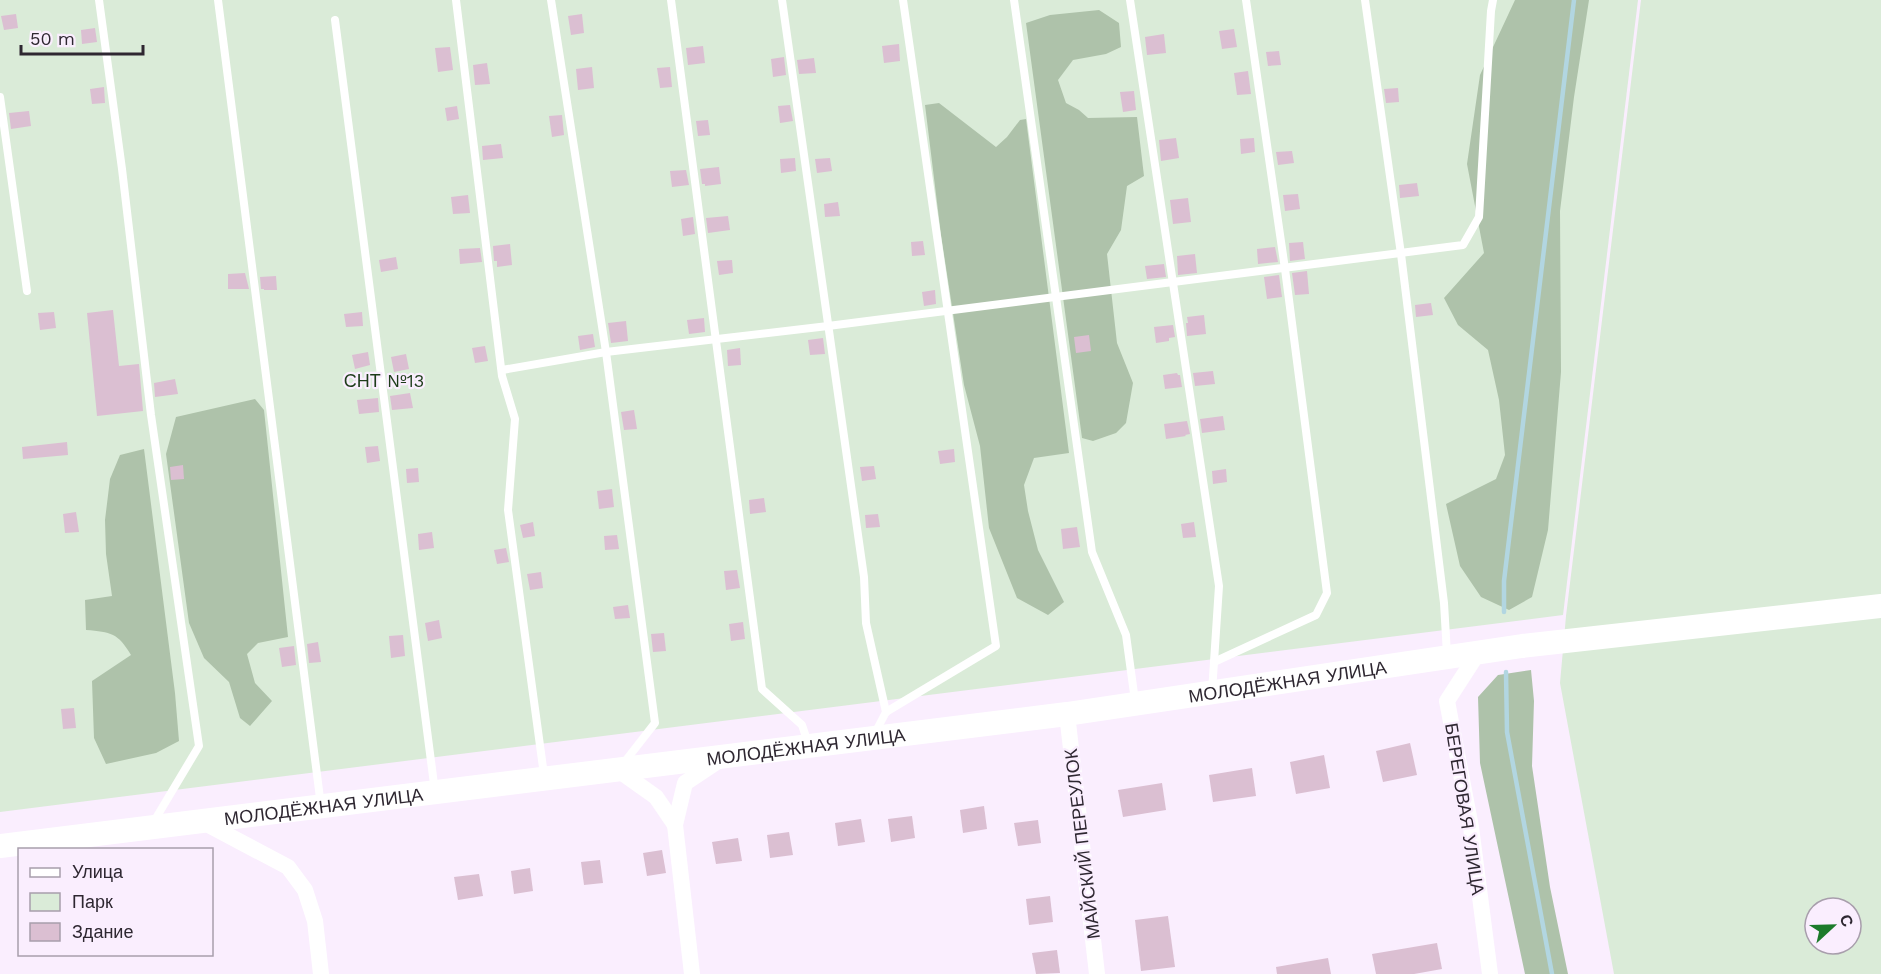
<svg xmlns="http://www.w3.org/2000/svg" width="1881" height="974" font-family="'Work Sans',sans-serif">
<rect width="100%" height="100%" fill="#faeefe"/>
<!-- green -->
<g fill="#daebd8" fill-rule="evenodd">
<path d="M0 0H1638L1563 615 0 812Z"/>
<path d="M1641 0H1881V974H1614L1560 683 1566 616ZM1815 908H1851V944H1815Z"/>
</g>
<!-- forest -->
<g fill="#aec2aa">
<path d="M1515 0H1589L1574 97 1560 211 1561 372 1548 530 1532 597 1509 610 1481 597 1460 566 1446 504 1496 479 1505 455 1499 400 1488 350 1458 325 1444 298 1484 253 1467 164 1480 75Z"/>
<path d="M1099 10 1119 23 1121 47 1106 54 1073 60 1058 80 1066 103 1079 110 1088 118 1137 117 1144 176 1127 186 1121 230 1107 254 1117 343 1133 383 1126 423 1116 433 1093 441 1082 438 1026 23 1050 15Z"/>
<path d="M939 103 996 147 1007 137 1020 120 1026 119 1069 453 1034 458 1024 485 1028 511 1038 550 1064 602 1048 615 1017 598 989 528 980 446 964 385 941 235 925 105Z"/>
<path d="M255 399 264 410 288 637 258 643 247 654 255 683 272 701 250 726 240 718 229 682 204 658 189 623 166 454 176 417Z"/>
<path d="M144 449 175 693 179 741 156 753 106 764 94 738 92 681 131 655C118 633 111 632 86 630L85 600 112 596 106 554 105 520 110 479 120 455Z"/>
<path d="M1531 670 1534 701 1532 766 1550 887 1568 974H1525L1480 763 1478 697 1498 675Z"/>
</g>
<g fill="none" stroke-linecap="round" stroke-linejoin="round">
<!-- stream -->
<g stroke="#b2d6e1" stroke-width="4.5">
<path d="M1504 612V581L1574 0"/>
<path d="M1506 672 1507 732 1552 974"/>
</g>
</g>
<!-- building -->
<g fill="#dbbfd2">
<path d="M16 14 18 28 4 30 1 16Z"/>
<path d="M582 14 584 33 571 35 568 16Z"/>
<path d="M95 28 97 42 82 44 81 30Z"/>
<path d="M1234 29 1237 47 1222 49 1219 31Z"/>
<path d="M1164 34 1166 53 1147 55 1145 37Z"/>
<path d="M899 44 900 61 884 63 882 46Z"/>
<path d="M703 46 705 63 688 65 686 48Z"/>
<path d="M450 47 453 70 438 72 435 48Z"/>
<path d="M1279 51 1281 65 1268 66 1266 52Z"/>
<path d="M784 57 786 75 773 77 771 59Z"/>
<path d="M814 58 816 73 799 74 797 60Z"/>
<path d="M487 63 490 84 475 85 473 65Z"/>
<path d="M592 67 594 88 578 90 576 69Z"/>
<path d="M670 67 672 87 660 88 657 68Z"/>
<path d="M1248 71 1251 94 1237 95 1234 73Z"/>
<path d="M104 87 105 103 92 104 90 89Z"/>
<path d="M1398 88 1399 102 1386 103 1384 89Z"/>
<path d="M1134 91 1136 110 1123 112 1120 92Z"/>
<path d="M790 105 793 121 780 123 778 106Z"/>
<path d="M457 106 459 119 447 121 445 108Z"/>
<path d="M29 111 31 126 11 129 9 113Z"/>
<path d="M562 115 564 135 552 137 549 116Z"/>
<path d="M708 120 710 135 698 136 696 121Z"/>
<path d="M1176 138 1179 158 1161 161 1159 140Z"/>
<path d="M1254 138 1255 152 1241 154 1240 139Z"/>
<path d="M501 144 503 158 483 160 482 146Z"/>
<path d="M1292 151 1294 163 1278 165 1276 152Z"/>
<path d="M795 158 796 171 781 173 780 159Z"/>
<path d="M830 158 832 171 817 173 815 159Z"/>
<path d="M719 167 721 184 705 186V184H702L700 169Z"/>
<path d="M686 170 689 185 672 187 670 171Z"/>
<path d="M1417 183 1419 196 1400 198 1399 185Z"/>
<path d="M1298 194 1300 209 1285 211 1283 195Z"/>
<path d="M468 195 470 213 453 214 451 197Z"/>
<path d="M1188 198 1191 222 1173 224 1170 200Z"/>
<path d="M838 202 840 216 825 217 824 204Z"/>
<path d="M728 216 730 230 708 233 706 218Z"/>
<path d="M693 217 695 234 683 236 681 219Z"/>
<path d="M923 241 925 255 912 256 911 242Z"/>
<path d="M1303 242 1305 259 1290 261 1289 243Z"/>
<path d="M510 244 512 265 497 267V261H494L493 246Z"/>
<path d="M1275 247 1278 262 1258 264 1257 249Z"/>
<path d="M480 248 482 262 460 264 459 249Z"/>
<path d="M1195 254 1197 273 1178 275 1177 256Z"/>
<path d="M396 257 398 269 381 272 379 260Z"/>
<path d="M732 260 733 273 719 275 717 261Z"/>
<path d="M1164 264 1166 277 1147 279 1145 266Z"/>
<path d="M1307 271 1309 294 1295 295 1292 273Z"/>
<path d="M245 273 249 289H228V274Z"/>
<path d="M1279 275 1282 297 1267 299 1264 277Z"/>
<path d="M276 276 277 290H264V289H261L260 277Z"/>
<path d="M935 290 936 304 924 306 922 292Z"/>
<path d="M1431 303 1433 315 1416 317 1415 305Z"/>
<path d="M113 310 119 366 139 364 143 411 97 416 87 313Z"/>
<path d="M54 312 56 328 40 330 38 313Z"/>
<path d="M362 312 363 326 346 327 344 314Z"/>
<path d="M1204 315 1206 334 1187 336 1186 323H1188L1187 317Z"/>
<path d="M704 318 705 332 689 334 687 320Z"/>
<path d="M626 321 628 341 611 343 608 323Z"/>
<path d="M1173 325 1175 337 1169 338V341L1156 343 1154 327Z"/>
<path d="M593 334 595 347 580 350 578 336Z"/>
<path d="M1089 335 1091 351 1076 353 1074 337Z"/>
<path d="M823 338 825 354 810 355 808 340Z"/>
<path d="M485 346 488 361 475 363 472 348Z"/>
<path d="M740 348 741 365 728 366 727 350Z"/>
<path d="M368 352 370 365 355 369 352 355Z"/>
<path d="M406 354 409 369 394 372 391 357Z"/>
<path d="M1213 371 1215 384 1195 386 1193 373Z"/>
<path d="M1177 373 1178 375H1180L1182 387 1165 389 1163 375Z"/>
<path d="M175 379 178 394 155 397 154 383Z"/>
<path d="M410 393 413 408 392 410 390 396Z"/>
<path d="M378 398 379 412 359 414 357 400Z"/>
<path d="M634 410 637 429 624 430 621 412Z"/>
<path d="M1223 416 1225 430 1202 433 1200 419Z"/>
<path d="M1187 421 1190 434 1185 435 1186 436 1166 439 1164 424Z"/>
<path d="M67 442 68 455 23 459 22 447Z"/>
<path d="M378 446 380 461 367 463 365 447Z"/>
<path d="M954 449 955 462 940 464 938 451Z"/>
<path d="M183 465 184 479 171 480 170 467Z"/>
<path d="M874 466 876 479 862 481 860 467Z"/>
<path d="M418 468 419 482 407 483 406 469Z"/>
<path d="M1226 469 1227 482 1213 484 1212 471Z"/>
<path d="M612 489 614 507 599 509 597 491Z"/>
<path d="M764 498 766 512 750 514 749 500Z"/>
<path d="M76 512 79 532 65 533 63 514Z"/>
<path d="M878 514 880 527 866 528 865 515Z"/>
<path d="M533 522 535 536 523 538 520 525Z"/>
<path d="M1194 522 1196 537 1183 538 1181 524Z"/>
<path d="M1077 527 1080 547 1063 549 1061 529Z"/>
<path d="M432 532 434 548 419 550 418 534Z"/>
<path d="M617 535 619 549 605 550 604 536Z"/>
<path d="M506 548 509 562 497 564 494 550Z"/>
<path d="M737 570 740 588 726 590 724 571Z"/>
<path d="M541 572 543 588 530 590 527 574Z"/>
<path d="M628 605 630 618 615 619 613 607Z"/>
<path d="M439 620 442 638 428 641 425 623Z"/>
<path d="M743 622 745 639 731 641 729 624Z"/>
<path d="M664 633 666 651 653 652 651 634Z"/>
<path d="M403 635 405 656 391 658 389 636Z"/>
<path d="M318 642 321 662 309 663 307 644Z"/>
<path d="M294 646 296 665 282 667 279 648Z"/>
<path d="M74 708 76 728 63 729 61 709Z"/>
<path d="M1410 743 1417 775 1383 782 1376 751Z"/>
<path d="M1324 755 1330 788 1296 794 1290 762Z"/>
<path d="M1252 768 1256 796 1213 802 1209 775Z"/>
<path d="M1162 783 1166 810 1123 817 1118 790Z"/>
<path d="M984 806 987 829 963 833 960 810Z"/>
<path d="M912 816 915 838 891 842 888 819Z"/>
<path d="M861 819 865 842 838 846 835 823Z"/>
<path d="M1038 820 1041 843 1018 846 1014 823Z"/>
<path d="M789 832 793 855 770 858 767 835Z"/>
<path d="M738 838 742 861 716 864 712 842Z"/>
<path d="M662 850 666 873 647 876 643 853Z"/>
<path d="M600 860 603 883 584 885 581 862Z"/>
<path d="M530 868 533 891 514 894 511 871Z"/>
<path d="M479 874 483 896 458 900 454 877Z"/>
<path d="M1050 896 1053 922 1029 925 1026 899Z"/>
<path d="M1168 916 1175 967 1141 971 1135 920Z"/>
<path d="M1437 943 1442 969 1414 974H1376L1372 954Z"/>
<path d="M1057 950 1060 973 1036 974 1032 953Z"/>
<path d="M1328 958 1331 974H1277L1276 967Z"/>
</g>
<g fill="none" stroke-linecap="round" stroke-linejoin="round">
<!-- lane -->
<g stroke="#fff" stroke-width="8">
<path d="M99 0 122 169 151 415 199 746 153 823"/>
<path d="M218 0 321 806"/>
<path d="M456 0 502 376 515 419 508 510 544 775"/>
<path d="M551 0 606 352 655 723 623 764"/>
<path d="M671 0 762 689 802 725 808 743"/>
<path d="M782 0 864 577 866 623 886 712"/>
<path d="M1014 0 1092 552 1126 635 1135 701"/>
<path d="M1130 0 1219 586 1212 692"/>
<path d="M1365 0 1401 254 1444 603 1447 654"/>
<path d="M335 20 435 792"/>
<path d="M0 97 27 291"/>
<path d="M502 370 606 352 828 326 1463 245 1479 217 1491 11 1493 0"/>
<path d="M1214 662 1316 615 1327 593 1285 269 1246 0"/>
<path d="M874 735 886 712 996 646 903 0"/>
</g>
<!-- street -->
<g stroke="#fff" stroke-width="16">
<path d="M1478 653 1447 701 1471 827 1490 974"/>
<path d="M1067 714 1097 974"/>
<path d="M618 770 656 797 675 825"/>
<path d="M201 821 288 867 305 890 315 921 321 974"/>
<path d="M692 974 675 825 685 783 721 759"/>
</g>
<!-- secondary -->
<path stroke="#fff" stroke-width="24" id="s1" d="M0 846 1067 714 1522 646 1881 606"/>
</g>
<g text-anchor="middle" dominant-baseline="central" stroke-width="4.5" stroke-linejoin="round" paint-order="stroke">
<!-- park labels -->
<g font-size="18" fill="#1d3c19" stroke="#faeefe">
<text x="384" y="380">СНТ №13</text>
</g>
<!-- street labels -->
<g font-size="18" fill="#2e2731" stroke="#faeefe">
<text stroke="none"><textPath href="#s1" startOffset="1298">МОЛОДЁЖНАЯ УЛИЦА</textPath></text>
<text stroke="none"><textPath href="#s1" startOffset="812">МОЛОДЁЖНАЯ УЛИЦА</textPath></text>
<text stroke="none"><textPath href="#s1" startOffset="326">МОЛОДЁЖНАЯ УЛИЦА</textPath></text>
<text transform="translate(1465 809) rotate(81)">БЕРЕГОВАЯ УЛИЦА</text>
<text transform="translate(1082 844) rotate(-97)">МАЙСКИЙ ПЕРЕУЛОК</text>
</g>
</g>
<!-- legend -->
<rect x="18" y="848" width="195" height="108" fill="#faeefe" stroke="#a89eac" stroke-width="1.5"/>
<rect x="30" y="868" width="30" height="9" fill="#ffffff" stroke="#a89eac" stroke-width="1.5"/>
<text x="72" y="878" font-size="18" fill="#2e2731">Улица</text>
<rect x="30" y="893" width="30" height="18" fill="#daebd8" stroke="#a89eac" stroke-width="1.5"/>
<text x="72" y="908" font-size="18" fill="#2e2731">Парк</text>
<rect x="30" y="923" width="30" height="18" fill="#dbbfd2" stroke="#a89eac" stroke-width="1.5"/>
<text x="72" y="938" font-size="18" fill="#2e2731">Здание</text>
<!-- north arrow -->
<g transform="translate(1833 926) rotate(68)"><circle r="28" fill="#faeefe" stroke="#a89eac" stroke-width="1.5"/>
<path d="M0-4.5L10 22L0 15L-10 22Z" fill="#1c7b2b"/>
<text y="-9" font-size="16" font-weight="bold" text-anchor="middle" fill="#2e2731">С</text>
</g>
<!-- scale -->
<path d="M21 45v9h122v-9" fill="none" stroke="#2e2731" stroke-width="3"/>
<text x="30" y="45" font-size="18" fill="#2e2731" stroke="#faeefe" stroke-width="4.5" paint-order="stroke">50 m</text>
</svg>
